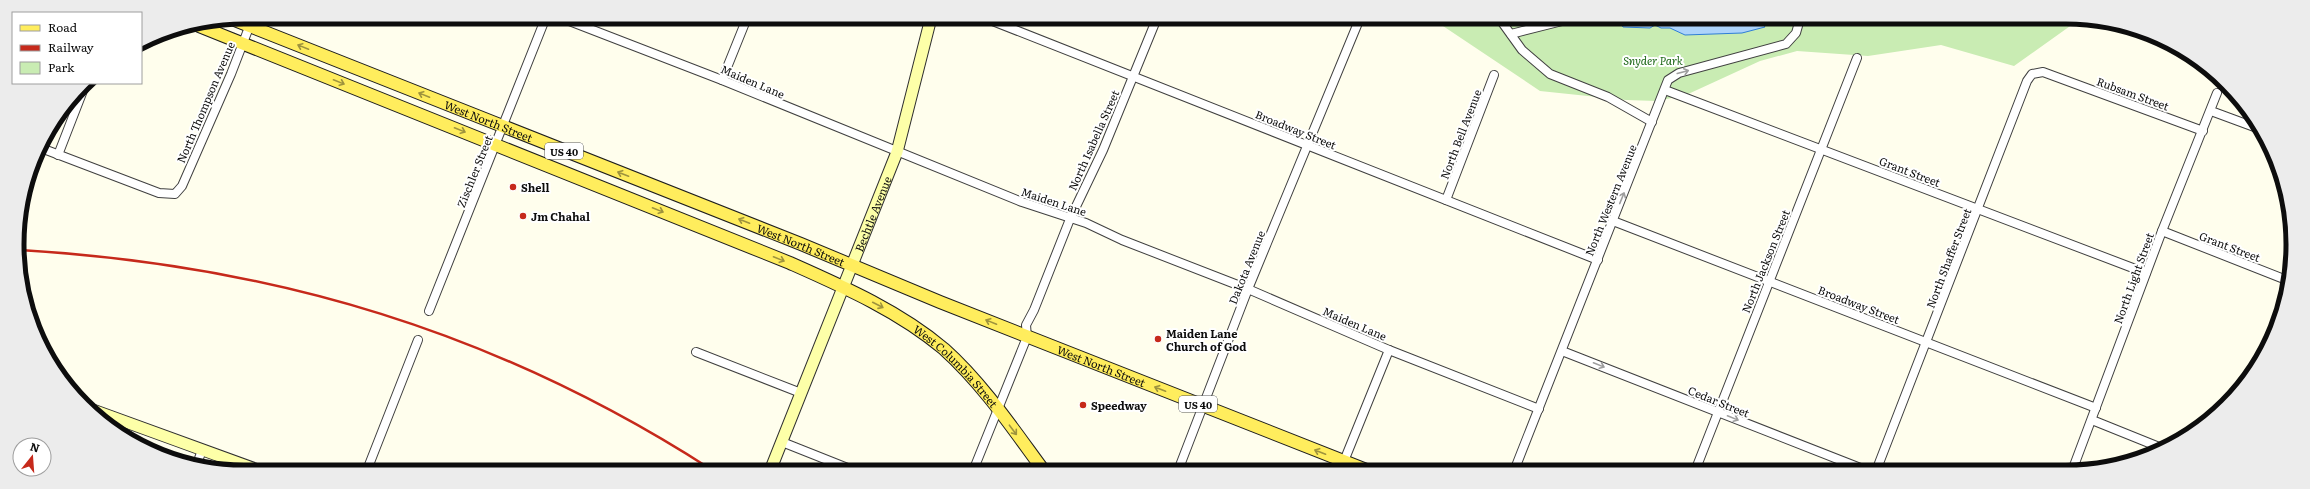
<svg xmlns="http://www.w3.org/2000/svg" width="2310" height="489" font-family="Literata,serif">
<rect width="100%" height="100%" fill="#fffeed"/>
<!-- green -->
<path fill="#c9ecb3" d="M1431 18 2095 19 2146 36 2080 19 2014 66 1941 45 1868 56 1797 51 1760 61 1686 95 1657 101 1626 100 1540 91Z"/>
<!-- water -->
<path fill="#add3fa" stroke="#2f7ed7" d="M1617 18H1665L1671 22C1694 9 1735 26 1762 23L1765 27 1742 33 1685 35 1670 28H1661L1655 25 1650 28 1623 27Z"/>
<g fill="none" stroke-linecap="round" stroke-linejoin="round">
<!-- street casing -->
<g stroke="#404040" stroke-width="10">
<g id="street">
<path d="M559 17 722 80 1022 202 1086 223 1122 240 1248 289 1389 350 1539 409"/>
<path d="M985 18 1598 260"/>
<path d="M1499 18 1522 50 1550 74 1608 97 1652 122"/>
<path d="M1511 34 1574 18"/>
<path d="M722 80 747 18"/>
<path d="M1665 90 2146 273"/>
<path d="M2211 111 2257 128"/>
<path d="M41 148 159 193 175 194 182 186 231 74 253 17"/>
<path d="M58 155 86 83"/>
<path d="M1446 200 1494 75"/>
<path d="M1613 221 2096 408"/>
<path d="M2162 231 2289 281"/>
<path d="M429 311 546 17"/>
<path d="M1562 351 1868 471"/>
<path d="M696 352 801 393"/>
<path d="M2092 420 2164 449"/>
<path d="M782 442 855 471"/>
<path d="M197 464 202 450"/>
<path d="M1179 468 1248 289 1360 18"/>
<path d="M367 470 418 340"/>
<path d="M973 471 1027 337 1026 325 1034 310 1070 219 1103 150 1157 18"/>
<path d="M1340 471 1389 350"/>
<path d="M1514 471 1668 80 1679 73 1786 44 1796 33 1800 19"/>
<path d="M1695 471 1857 58"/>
<path d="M1876 471 2027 81 2032 74 2043 72 2203 131"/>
<path d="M2072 471 2162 231 2217 93"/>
</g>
</g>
<!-- secondary casing -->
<g stroke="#2f2f2f" stroke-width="13">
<g id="secondary">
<path d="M93 410 258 470"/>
<path id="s1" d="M770 471 897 152 931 18"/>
</g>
</g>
<!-- primary casing -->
<g stroke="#1e1e1e" stroke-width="14">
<g id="primary">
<path id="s2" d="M232 19 801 244 940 302 1369 471"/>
<path id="s3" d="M199 26 790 263C844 287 899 311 944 349 983 384 1013 429 1044 471"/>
</g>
</g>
<!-- street -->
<use href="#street" stroke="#fff" stroke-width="8"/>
<!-- secondary -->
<use href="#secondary" stroke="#fdffa8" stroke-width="11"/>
<!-- primary -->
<use href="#primary" stroke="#ffed5d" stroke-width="12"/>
<!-- rail -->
<path stroke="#c6291b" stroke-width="2.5" d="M20 250C274 265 498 332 712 470"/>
</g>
<!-- one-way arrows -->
<defs><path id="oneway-shaft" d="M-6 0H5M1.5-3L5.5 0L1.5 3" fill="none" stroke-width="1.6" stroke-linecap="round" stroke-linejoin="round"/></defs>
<g stroke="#9e933d">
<use href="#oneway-shaft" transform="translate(303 47) rotate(-158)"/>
<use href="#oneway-shaft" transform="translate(339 82) rotate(22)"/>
<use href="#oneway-shaft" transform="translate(424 95) rotate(-158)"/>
<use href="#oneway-shaft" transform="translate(460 130) rotate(22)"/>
<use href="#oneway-shaft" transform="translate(623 174) rotate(-159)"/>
<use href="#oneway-shaft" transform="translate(658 210) rotate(22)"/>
<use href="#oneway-shaft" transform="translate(744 221) rotate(-159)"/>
<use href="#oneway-shaft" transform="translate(779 259) rotate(22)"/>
<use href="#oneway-shaft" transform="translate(878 305) rotate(27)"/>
<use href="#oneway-shaft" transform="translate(991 322) rotate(-158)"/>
<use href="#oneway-shaft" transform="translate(1160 389) rotate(-159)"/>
<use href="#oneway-shaft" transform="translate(1013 430) rotate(53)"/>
<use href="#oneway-shaft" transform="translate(1320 452) rotate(-159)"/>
</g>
<g stroke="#9e9e9e">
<use href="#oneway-shaft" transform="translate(1683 72) rotate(-15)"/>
<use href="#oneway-shaft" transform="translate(1622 198) rotate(-68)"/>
<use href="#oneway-shaft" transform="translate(1599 365) rotate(22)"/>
<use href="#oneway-shaft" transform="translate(1733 418) rotate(22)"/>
</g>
<!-- markers -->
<g fill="#c6291b" stroke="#fff" stroke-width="1.5">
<circle cx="513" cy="187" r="4"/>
<circle cx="523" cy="216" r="4"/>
<circle cx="1158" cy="339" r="4"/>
<circle cx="1083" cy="405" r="4"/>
</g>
<g text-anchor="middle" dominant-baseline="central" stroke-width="4" stroke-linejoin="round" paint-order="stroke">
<!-- shield labels -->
<g fill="#fff" stroke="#565656" stroke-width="1">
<rect x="545" y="143" width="38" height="16" rx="3"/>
<rect x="1179" y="396" width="38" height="16" rx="3"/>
</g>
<g font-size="10" font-weight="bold" fill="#0d0d0d">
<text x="564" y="151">US 40</text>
<text x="1198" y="404">US 40</text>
</g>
<!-- park labels -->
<g font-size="11" font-style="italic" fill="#1f6919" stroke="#fff">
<text x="1653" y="60">Snyder Park</text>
</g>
<!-- street labels -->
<g font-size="11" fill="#0d0d0d" stroke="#fff">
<text transform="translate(753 81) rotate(23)">Maiden Lane</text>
<text transform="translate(2133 93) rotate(20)">Rubsam Street</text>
<text transform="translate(205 102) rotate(-67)">North Thompson Avenue</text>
<text stroke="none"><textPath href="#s2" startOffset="276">West North Street</textPath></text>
<text transform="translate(1296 129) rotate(22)">Broadway Street</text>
<text transform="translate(1460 134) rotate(-69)">North Bell Avenue</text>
<text transform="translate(1093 140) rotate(-66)">North Isabella Street</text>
<text transform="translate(474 171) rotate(-68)">Zischler Street</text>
<text transform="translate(1910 171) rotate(21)">Grant Street</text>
<text transform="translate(1610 200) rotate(-68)">North Western Avenue</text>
<text transform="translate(1054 201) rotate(18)">Maiden Lane</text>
<text stroke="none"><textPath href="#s1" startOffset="277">Bechtle Avenue</textPath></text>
<text stroke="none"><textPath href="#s2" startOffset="612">West North Street</textPath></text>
<text transform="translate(2230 246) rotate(21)">Grant Street</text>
<text transform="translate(1948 258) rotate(-69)">North Shaffer Street</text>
<text transform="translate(1765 261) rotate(-68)">North Jackson Street</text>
<text transform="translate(1246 267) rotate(-68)">Dakota Avenue</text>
<text transform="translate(2133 278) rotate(-70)">North Light Street</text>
<text transform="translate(1859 304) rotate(21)">Broadway Street</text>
<text transform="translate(1355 323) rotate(23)">Maiden Lane</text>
<text stroke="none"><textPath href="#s2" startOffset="936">West North Street</textPath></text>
<text stroke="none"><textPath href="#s3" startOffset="834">West Columbia Street</textPath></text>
<text transform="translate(1719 401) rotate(22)">Cedar Street</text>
</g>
<!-- poi labels -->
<g font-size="11" font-weight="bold" fill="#0d0d0d" stroke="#fff" text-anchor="start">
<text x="521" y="187">Shell</text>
<text x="531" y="216">Jm Chahal</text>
<text x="1166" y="333">Maiden Lane<tspan x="1166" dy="13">Church of God</tspan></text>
<text x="1091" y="405">Speedway</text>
</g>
</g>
<!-- crop -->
<path d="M0 0H2310V489H0ZM244 24H2066A220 220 0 0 1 2286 244V245A220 220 0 0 1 2066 465H244A220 220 0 0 1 24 245V244A220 220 0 0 1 244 24Z" fill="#ececec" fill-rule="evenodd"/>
<path fill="none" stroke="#0d0d0d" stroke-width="5" d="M244 24H2066A220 220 0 0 1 2286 244V245A220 220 0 0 1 2066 465H244A220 220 0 0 1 24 245V244A220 220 0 0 1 244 24Z"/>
<!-- legend -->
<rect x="12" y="12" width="130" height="72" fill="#ffffff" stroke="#9e9e9e"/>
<rect x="20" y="25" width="20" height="6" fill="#ffed5d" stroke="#9e9e9e"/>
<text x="48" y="32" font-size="12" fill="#0d0d0d">Road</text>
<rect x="20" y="45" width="20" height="6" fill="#c6291b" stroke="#9e9e9e"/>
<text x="48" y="52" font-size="12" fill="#0d0d0d">Railway</text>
<rect x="20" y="62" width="20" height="12" fill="#c9ecb3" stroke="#9e9e9e"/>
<text x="48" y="72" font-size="12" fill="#0d0d0d">Park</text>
<!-- north arrow -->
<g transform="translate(32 457) rotate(17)"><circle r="19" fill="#ffffff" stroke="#9e9e9e"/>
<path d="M0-3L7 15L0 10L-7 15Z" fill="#c6291b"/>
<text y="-6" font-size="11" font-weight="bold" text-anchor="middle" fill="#0d0d0d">N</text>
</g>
</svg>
